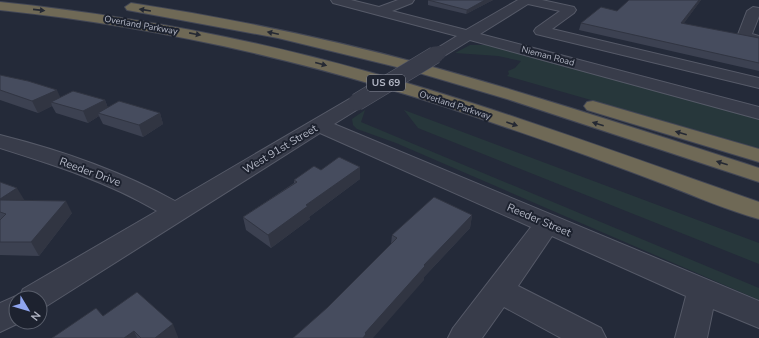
<svg xmlns="http://www.w3.org/2000/svg" width="759" height="338" font-family="'Nunito Sans',sans-serif">
<rect width="100%" height="100%" fill="#242a39"/>
<!-- green -->
<g fill="#27373b">
<path d="M470 45H487L759 119V148L507 76 509 74 508 71 515 68 521 61 498 56 455 53Z"/>
<path d="M365 110 361 122 759 288V300L396 143 357 129 353 125 352 119Z"/>
<path d="M404 110 759 243V264L418 128Z"/>
</g>
<g fill="none" stroke-linecap="round" stroke-linejoin="round">
<!-- minor casing -->
<g stroke="#565a68" stroke-width="2">
<g id="minor">
<path d="M331 0H351L379 7 398 0H414L412 3 392 11 466 30 518 0H542L574 7 576 10 574 13 552 29 759 78V88L536 34 534 31 536 28 560 11 528 4 480 34 759 107V119L470 40 444 56H434L431 53 434 50 457 36 333 3Z"/>
<path d="M753 7 759 8V16L752 34 759 36V44L739 40 737 37 747 11Z"/>
<path d="M357 97 363 98 366 102 363 106 334 124 759 301V328L713 309 707 338H675L686 296 552 236 518 286 601 328 606 338H561L504 307 482 338H448L453 328 531 227 320 133 45 307 40 308V298H16V322H21L0 332V303L16 296 19 297 23 289 157 211C108 182 54 165 0 148V135C60 150 121 171 175 201L351 98Z"/>
</g>
</g>
<!-- highway casing -->
<g stroke="#434755" stroke-width="2">
<g id="highway">
<path d="M0 2C125 15 248 38 369 72 501 109 629 157 759 202V219C727 210 697 197 666 185 613 165 559 145 505 127 341 69 173 28 0 10Z"/>
<path d="M131 3C229 18 326 38 422 64 535 95 647 132 759 168V182L507 99 409 70 278 38 127 10 125 7Z"/>
<path d="M593 101 759 149V162L587 110 584 106 587 102Z"/>
</g>
</g>
<!-- minor -->
<use href="#minor" fill="#383c4a" fill-rule="evenodd"/>
<!-- highway -->
<use href="#highway" fill="#6f6956" fill-rule="evenodd"/>
<!-- minor-bridge-far1 casing -->
<g stroke="#565a68" stroke-width="14" stroke-linecap="butt">
<path id="minor-bridge-far1" d="M433 56 439 53"/>
</g>
<!-- minor-bridge casing -->
<g stroke="#565a68" stroke-width="18" stroke-linecap="butt">
<path id="minor-bridge" d="M357 102 435 55"/>
</g>
<!-- minor-bridge-far1 -->
<use href="#minor-bridge-far1" stroke="#383c4a" stroke-width="14"/>
<!-- minor-bridge -->
<use href="#minor-bridge" stroke="#383c4a" stroke-width="17"/>
</g>
<!-- wall -->
<g fill="#3c4151">
<path d="M428 0H493L466 14 428 5Z"/>
<path d="M701 0 683 24 759 38V71L579 30 581 23 617 11Z"/>
<path d="M0 75 60 97 105 100 108 108 160 113 163 124 143 137 103 124 99 116 88 123 56 113 52 106 38 113 0 100Z"/>
<path d="M360 167V179L309 217 310 219 271 248 246 230 243 217 294 183V180L321 170Z"/>
<path d="M0 182 24 200 72 213 39 256 0 255Z"/>
<path d="M472 215 470 228 424 277V280L328 307 391 244 392 235Z"/>
<path d="M103 316 178 337V338H52Z"/>
</g>
<!-- shaded-wall -->
<g fill="#313542">
<path d="M485 0H493L466 14 467 10Z"/>
<path d="M699 0H701L679 30 681 23Z"/>
<path d="M57 90 62 101 51 102 52 106 38 113 32 101Z"/>
<path d="M105 100 109 111 98 113 99 116 88 123 83 111Z"/>
<path d="M160 113 163 124 143 137 139 125Z"/>
<path d="M360 167V179L309 217 310 219 271 248 268 235 306 205Z"/>
<path d="M17 188 25 201 0 203V199Z"/>
<path d="M66 201 72 213 39 256 31 242Z"/>
<path d="M472 215 470 228 424 277V280L373 338H363L365 333 424 265Z"/>
<path d="M173 324 178 337V338H155Z"/>
<path d="M134 331 137 338H124Z"/>
</g>
<!-- building -->
<g fill="#464c5e" stroke="#313542">
<path d="M428 0H485L467 10Z"/>
<path d="M629 0H699L681 23 759 38V63L581 23 601 7 617 11Z"/>
<path d="M0 75 28 81 57 90 32 101 0 90Z"/>
<path d="M73 91 105 100 83 111 51 102Z"/>
<path d="M119 101 160 113 139 125 98 113Z"/>
<path d="M339 157 360 167 306 205 308 206 268 235 243 217 297 182 294 180 314 166 321 170Z"/>
<path d="M0 182 17 188 0 199Z"/>
<path d="M434 197 472 215 424 265 425 266 365 333 366 334 363 338H293L328 307 397 238 392 235Z"/>
<path d="M0 200 66 201 31 242H0V220L6 214 0 212Z"/>
<path d="M137 292 173 324 155 338H141L134 331 124 338H52L96 308 103 316Z"/>
</g>
<!-- one-way arrows -->
<defs><path id="oneway-solid" d="M-6-.8H1V-3.2L6.5 0L1 3.2V.8H-6Z"/></defs>
<g fill="#252933">
<use href="#oneway-solid" transform="translate(39 10) rotate(6)"/>
<use href="#oneway-solid" transform="translate(145 10) rotate(-171)"/>
<use href="#oneway-solid" transform="translate(273 33) rotate(-168)"/>
<use href="#oneway-solid" transform="translate(195 34) rotate(11)"/>
<use href="#oneway-solid" transform="translate(321 64) rotate(15)"/>
<use href="#oneway-solid" transform="translate(512 124) rotate(19)"/>
<use href="#oneway-solid" transform="translate(598 124) rotate(-162)"/>
<use href="#oneway-solid" transform="translate(681 133) rotate(-164)"/>
<use href="#oneway-solid" transform="translate(722 163) rotate(-162)"/>
</g>
<g text-anchor="middle" dominant-baseline="central" stroke-width="4" stroke-linejoin="round" paint-order="stroke">
<!-- far-street labels -->
<g font-size="9" fill="#b3b7c5" stroke="#1d222f">
<text transform="translate(141 25) rotate(10)">Overland Parkway</text>
<text transform="translate(548 56) rotate(15)">Nieman Road</text>
<text transform="translate(455 105) rotate(18)">Overland Parkway</text>
</g>
<!-- shield labels -->
<rect fill="#1d222f" stroke="#868a98" stroke-width="1" x="367" y="75" width="38" height="16" rx="3"/>
<g font-size="10" font-weight="bold" fill="#b3b7c5">
<text x="386" y="83">US 69</text>
</g>
<!-- street labels -->
<g font-size="11" fill="#b3b7c5" stroke="#1d222f">
<text transform="translate(280 149) rotate(-31)">West 91st Street</text>
<text transform="translate(90 172) rotate(20)">Reeder Drive</text>
<text transform="translate(539 220) rotate(23)">Reeder Street</text>
</g>
</g>
<!-- north arrow -->
<g transform="translate(28 310) rotate(128)"><circle r="19" fill="#1d222f" stroke="#595e6b"/>
<path d="M0-3L7 15L0 10L-7 15Z" fill="#8fa5ef"/>
<text y="-6" font-size="11" font-weight="bold" text-anchor="middle" fill="#b3b7c5">N</text>
</g>
</svg>
